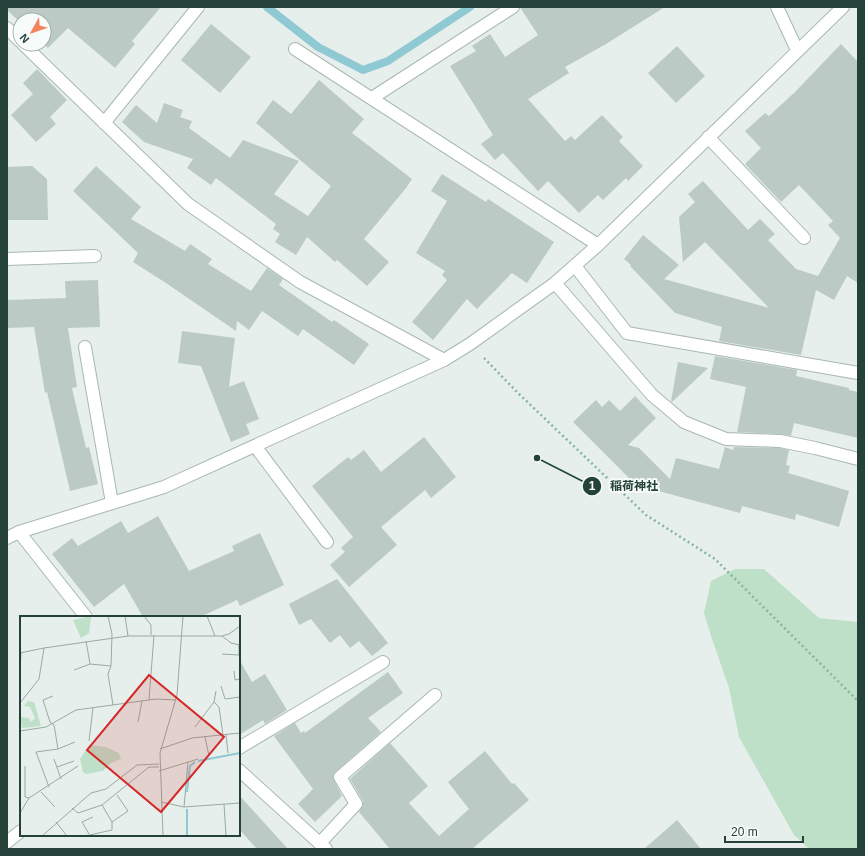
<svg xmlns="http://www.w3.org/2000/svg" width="865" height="856" font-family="Arial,'Noto Sans JP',sans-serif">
<rect width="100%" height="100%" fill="#e6efeb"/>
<!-- green -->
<path fill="#bfe0c8" d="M735 569H764L819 618 858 622V849H809L794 835 739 737 729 688 712 639 704 613 711 581Z"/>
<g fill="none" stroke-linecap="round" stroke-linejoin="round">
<!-- stream -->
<path stroke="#8ec9d4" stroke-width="8" d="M267 7 318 47 363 70 388 61 470 7"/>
</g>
<!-- building -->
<g fill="#bbcac4">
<path d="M7 7H161L132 41 135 44 115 68 68 28 48 48 44 44V20H20V22L7 10Z"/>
<path d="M520 7H665L606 44 565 67 569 73 528 99 565 141 571 136 575 140 602 115 623 137 619 141 643 166 628 181 626 178 603 200 598 195 579 213 548 181 538 191 503 153 495 160 481 144 493 135 450 66 476 51 472 46 490 34 505 57 538 35Z"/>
<path d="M211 24 251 57 220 93 181 60Z"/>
<path d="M841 44 858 62V283L847 276 834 300 816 290 801 355 719 341 722 327 675 313 630 266 631 265 624 259 643 235 679 265 664 279 769 308 705 242 683 262 679 217 695 202 688 194 703 181 748 230 760 219 775 234 768 240 796 269 818 276 840 238 828 225 833 221 799 185 781 202 745 164 761 148 745 131 765 113 769 116 795 92Z"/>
<path d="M677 46 705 76 676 103 648 73Z"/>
<path d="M37 69 67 100 50 117 56 124 36 142 11 115 33 94 23 83Z"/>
<path d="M319 80 364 119 352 133 412 179 406 188 364 239 389 262 367 286 337 260 335 262 307 237 296 255 275 242 280 234 273 229 276 224 216 178 211 185 187 168 193 159 144 142 122 122 136 105 157 123 164 103 183 110 180 117 192 121 189 128 230 158 243 140 299 161 274 194 308 216 331 186 256 123 273 100 291 114Z"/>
<path d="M32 166 47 179 48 220H8L7 167Z"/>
<path d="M96 166 141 207 131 219 185 251 190 244 212 259 208 264 251 291 267 268 283 279 279 285 332 322 334 320 369 344 354 365 303 329 298 336 262 311 249 330 237 321 236 331 166 283 133 262 138 253 73 191Z"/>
<path d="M442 174 486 202 488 199 554 242 527 283 512 273 477 309 467 299 433 340 412 322 447 280 442 275 445 271 416 253 447 201 431 191Z"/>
<path d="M98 280 100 327 68 328 77 387 72 388 86 448 89 447 98 484 70 491 47 392 45 393 34 327 7 328V300L66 298 65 281Z"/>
<path d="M182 331 235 338 229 387 244 381 259 419 246 424 250 434 231 442 201 366 178 363Z"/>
<path d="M715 356 797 370 796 376 849 388V390L858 392V438L794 423 791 436 780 434 737 432 746 387 710 379Z"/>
<path d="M678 362 708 368 672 402 671 401Z"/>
<path d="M635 396 656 418 628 445 639 448 670 479 676 458 719 469 725 447 733 450 734 447 779 448 789 450 786 465 790 466 788 473 849 491 839 527 796 514 795 520 742 506 740 513 636 485 573 422 596 400 602 407 609 400 620 411Z"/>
<path d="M424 437 456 477 431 498 425 490 381 527 397 545 349 587 330 565 345 552 341 548 353 537 312 486 348 457 351 460 364 450 381 472Z"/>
<path d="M158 516 189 571 234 551 232 546 260 533 284 585 240 606 237 600 200 617H143L124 584 94 607 52 554 72 538 78 546 121 521 128 533Z"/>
<path d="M337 579 388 643 372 656 359 641 350 648 340 635 330 643 311 619 299 625 289 604Z"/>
<path d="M239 659 252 682 265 674 287 710 265 724 263 720 239 735Z"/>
<path d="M388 672 403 693 368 718 381 732 335 772 333 778 342 796 315 822 298 804 313 789 274 736 295 723 301 733 304 731 305 733Z"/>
<path d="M390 743 428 786 409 803 439 836 469 809 448 782 485 751 512 784 514 783 529 800 472 849H390L359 812 363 805V801L350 779Z"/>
<path d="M239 795 288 849H257L239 829Z"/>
<path d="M677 820 701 849H644Z"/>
</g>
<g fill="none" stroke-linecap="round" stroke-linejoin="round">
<!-- lane casing -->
<g stroke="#a8b8b2" stroke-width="14">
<g id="lane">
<path d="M708 137 804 238"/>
<path d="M85 347 112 503"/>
<path d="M255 446 327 542"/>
<path d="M320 843 356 804 340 777 435 695"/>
</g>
</g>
<!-- street casing -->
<g stroke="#a8b8b2" stroke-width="14">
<g id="street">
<path d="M777 7 797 50"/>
<path d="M7 28 20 41"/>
<path d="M23 44 188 204 300 282 444 360"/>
<path d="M295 49 598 245"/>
<path d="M372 98 513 7"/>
<path d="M104 123 198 7"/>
<path d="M7 259 95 256"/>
<path d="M575 266 627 333 858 373"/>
<path d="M555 283 652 395 684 422 726 439 780 441 815 448 858 459"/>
<path d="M19 532 86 617"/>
<path d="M7 538 19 532 164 487 444 360 470 344 555 283 598 245 843 7"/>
<path d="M239 748 383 662"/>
<path d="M239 770 326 849"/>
<path d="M7 842 21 831"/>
</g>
</g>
<!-- path -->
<path stroke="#86b3a5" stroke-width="2.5" stroke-dasharray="2 3" stroke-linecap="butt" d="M484 358 519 394 646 515 715 559 858 701"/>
<!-- lane -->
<use href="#lane" stroke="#fff" stroke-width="12"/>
<!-- street -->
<use href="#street" stroke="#fff" stroke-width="12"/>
</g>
<!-- overview -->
<g transform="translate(20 616)">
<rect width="220" height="220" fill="#e6efeb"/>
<path d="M71 0 69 17 61 22 53 4ZM8 85 14 86 21 110 2 112 0 101 9 102 11 106 15 102 10 91 4 90ZM69 129 86 131 99 137 101 143 91 147 83 155 66 158 63 156 60 143Z" fill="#bfe0c8"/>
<path fill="none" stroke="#8ec9d4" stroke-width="2" d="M178 145 220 137M167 176 170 150 175 146M167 220V193"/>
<path fill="none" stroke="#98aaa4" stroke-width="1" d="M88 0 92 18 91 50 88 58 93 89M105 0 108 20M124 0 131 9V19M187 0 195 20M202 20 211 27 220 29M66 25 70 48M0 37 24 32M202 38 219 39V29M0 52 1 37M54 54 70 48 91 50M214 55 215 64 220 63M201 70 205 83 220 81M33 80 23 84 30 106 34 109 38 133 55 126M129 84 134 19M194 86 199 91 203 119M0 87 19 63 24 32 108 20H202L209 18 220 10M118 106 122 85M175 111 194 86 196 75M0 115 26 111 56 94 136 83 156 84M206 119 208 137M185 121 189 140M69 125 73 92M140 133 172 122 220 117M34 143 41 163M5 150V181L9 182M37 151 54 145M139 155 178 143M29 171 16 136 38 133M21 176 35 191M141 186 164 191 220 187M204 188 206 220M82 189 129 151H139M164 191 168 146M52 192 58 197 82 189 92 206V214L65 220M0 197 9 182 58 150M36 206 47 220M92 206 108 195 97 179M69 218 62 206 73 201M22 220 71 177 86 173 117 149 139 148M143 220 140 137 157 79 163 0"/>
<path fill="#d62828" fill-opacity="0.15" stroke="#d62828" stroke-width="2" d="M129 59 204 121 141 196 67 134Z"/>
<rect width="220" height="220" fill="none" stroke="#24423a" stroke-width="2"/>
</g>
<!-- callouts -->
<path fill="none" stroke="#24423a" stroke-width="1.5" d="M537 458L592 486"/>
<g fill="#24423a" stroke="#f7fbf9" stroke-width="1.5">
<circle cx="537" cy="458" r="4"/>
<circle cx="592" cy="486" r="10"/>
</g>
<g font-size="12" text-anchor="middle" font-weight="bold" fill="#fff">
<text x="592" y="490">1</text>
</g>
<g font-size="12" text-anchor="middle" font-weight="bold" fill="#24423a" stroke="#f7fbf9" stroke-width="4" stroke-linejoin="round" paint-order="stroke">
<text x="634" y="490">稲荷神社</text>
</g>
<!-- border -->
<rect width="865" height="856" fill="none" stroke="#24423a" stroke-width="16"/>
<!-- north arrow -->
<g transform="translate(32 32) rotate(230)"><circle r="19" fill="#f7fbf9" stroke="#a3b1ad"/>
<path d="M0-3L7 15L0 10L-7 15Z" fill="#f4845f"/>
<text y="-6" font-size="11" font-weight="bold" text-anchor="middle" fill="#24423a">N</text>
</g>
<!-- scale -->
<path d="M725 836v6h78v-6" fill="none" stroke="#24423a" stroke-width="2"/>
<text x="731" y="836" font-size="12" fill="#24423a" stroke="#f7fbf9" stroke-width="3" paint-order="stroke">20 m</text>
</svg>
